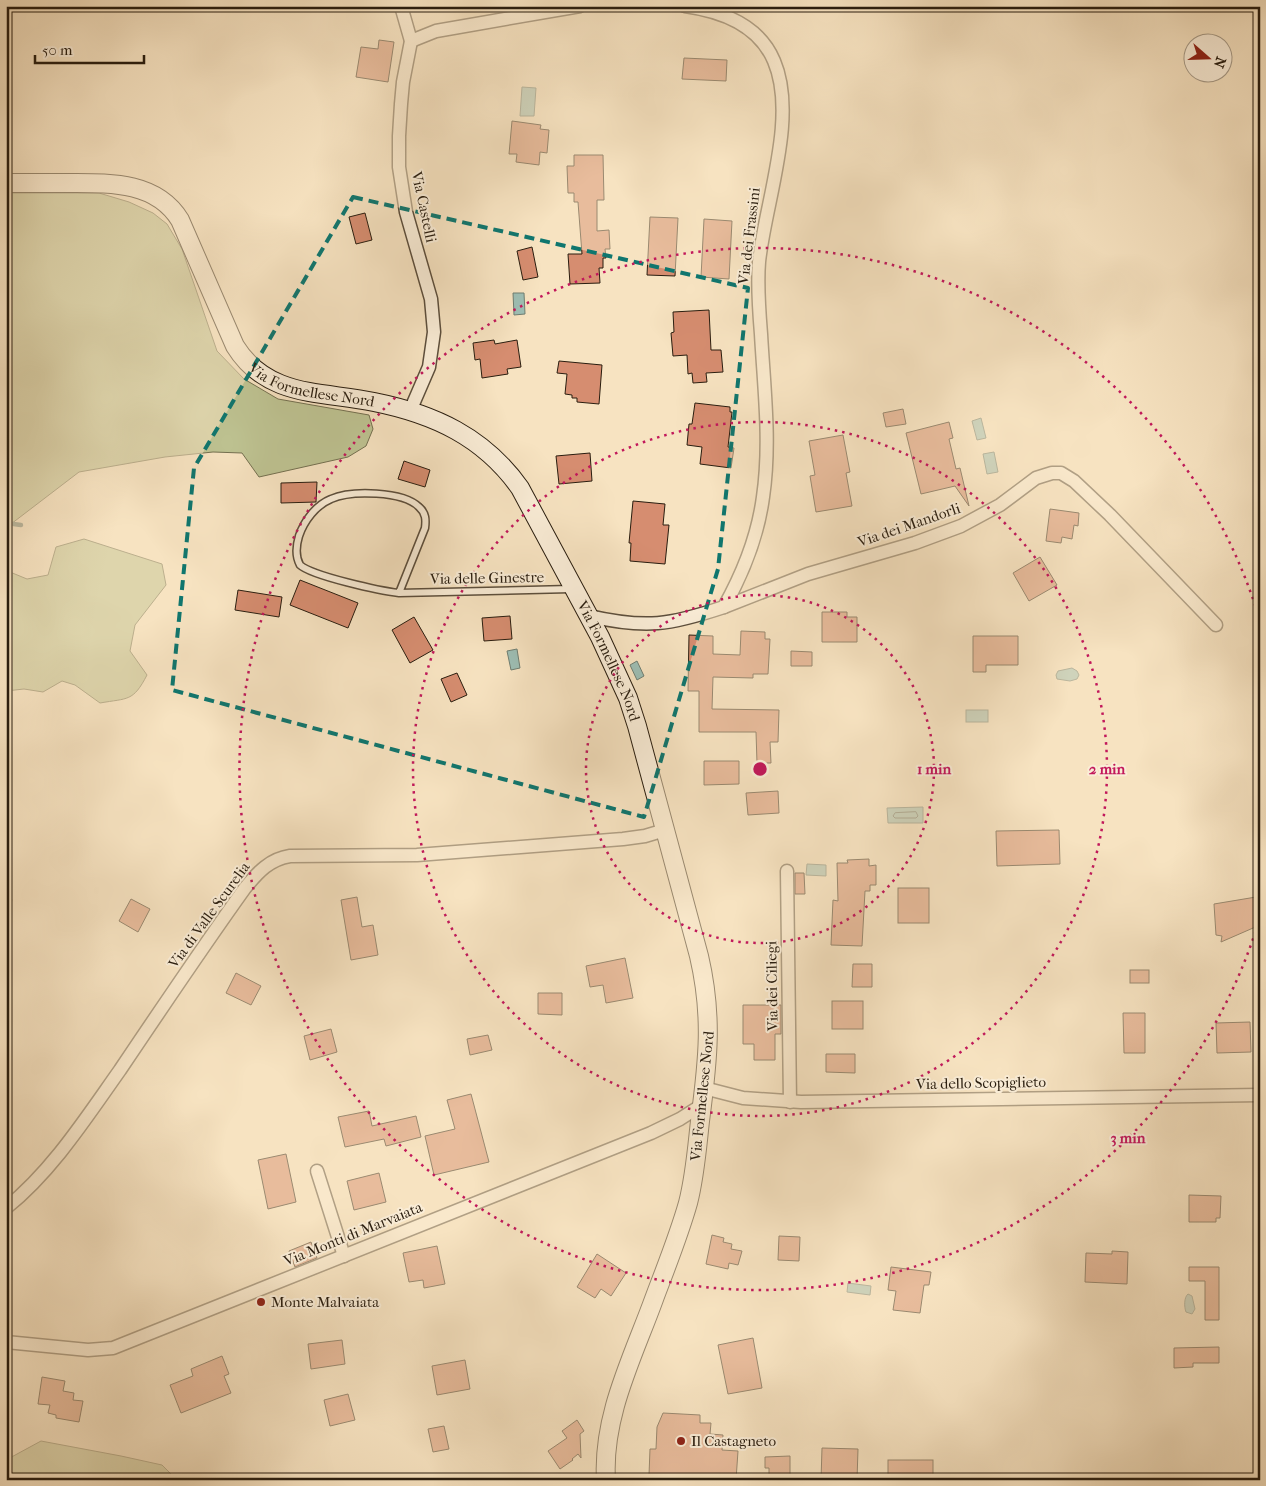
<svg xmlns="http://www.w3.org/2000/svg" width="1266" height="1486" font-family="'IM FELL French Canon',serif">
<rect width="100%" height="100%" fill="#f7e3c1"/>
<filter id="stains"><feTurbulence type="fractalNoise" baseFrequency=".004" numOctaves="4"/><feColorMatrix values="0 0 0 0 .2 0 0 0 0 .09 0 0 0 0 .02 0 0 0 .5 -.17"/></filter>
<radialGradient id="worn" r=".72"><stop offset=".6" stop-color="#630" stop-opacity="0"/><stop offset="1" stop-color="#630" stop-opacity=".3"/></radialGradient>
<!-- green -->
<g fill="#bec392" stroke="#747050">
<path d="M6 193H99L129 202 153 213 167 224 182 249 217 351 244 379 278 399 369 415 373 429 366 446 348 457 259 477 242 453 213 452 165 457 79 472 11 524 6 525Z"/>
<path d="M84 539 162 564 166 585 135 625 130 651 147 675C133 702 128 698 100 703L75 685 62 681 43 692 24 689 6 691V572H10L27 579 48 575 56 547Z"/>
<path d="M6 889 12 900 6 928Z"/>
<path d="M41 1441 121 1456 162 1465 177 1480H6V1460Z"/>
</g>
<!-- water -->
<g fill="#9dbeb4" stroke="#6f7e72">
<path d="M522 87 536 88 534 116H520Z"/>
<path d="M513 293H524L525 314 514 315Z"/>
<path d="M981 418 986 438 977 440 972 421Z"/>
<path d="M994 452 998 472 987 474 983 454Z"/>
<path d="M517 649 520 668 511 670 507 651Z"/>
<path d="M637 661 644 676 637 680 630 665Z"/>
<path d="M1072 668 1077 671 1079 675 1077 679 1070 681 1057 679 1056 675 1058 671Z"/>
<rect x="966" y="710" width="22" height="12"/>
<path d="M923 807V823H888L887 808Z"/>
<path d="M807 864 826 865V876L806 875Z"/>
<path d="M848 1283 871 1286 870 1295 847 1292Z"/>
<path d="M1188 1294 1192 1296 1195 1309 1192 1314 1186 1312C1184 1307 1184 1297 1188 1294Z"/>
</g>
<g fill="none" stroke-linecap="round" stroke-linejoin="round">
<!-- shore -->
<path stroke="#636e62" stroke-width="1" d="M916 812 918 816 916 818H895L893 816 895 813Z"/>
<!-- stream -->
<path stroke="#6f7e72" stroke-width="4.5" d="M6 523 21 525"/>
</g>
<!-- building -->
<g fill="#d68d70" stroke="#291d0f">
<path d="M379 40 394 42 388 82 356 77 361 47 378 49Z"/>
<path d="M684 58 727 60 726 81 682 79Z"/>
<path d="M512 121 541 125 540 129 549 130 547 153 540 152 539 165 516 162 517 154H509Z"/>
<path d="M574 155H603L604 200H597V231L609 230 610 249H605L606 258H603V268H599L600 283 570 284 568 254H582L578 202H574V193H568L567 166H574Z"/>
<path d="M365 213 372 240 356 244 349 217Z"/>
<path d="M650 217 678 218 675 276 647 275Z"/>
<path d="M704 219 732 221 729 279 701 277Z"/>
<path d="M532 247 538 277 523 280 517 251Z"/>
<path d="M709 310 711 350H721L723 372 706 373 707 382 693 383 692 373 688 374 687 355 673 356 671 333 674 332 673 312Z"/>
<path d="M494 340 495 344 517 340 521 367 507 369 508 374 482 378 480 359 475 360 473 343Z"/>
<path d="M559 361 602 365 599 404 577 402V398H572V395L565 394 567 374 557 373Z"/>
<path d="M695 403 730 407V412H732L728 447 734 448 731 468 700 464 702 447 687 445 689 424H692Z"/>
<path d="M903 409 906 424 886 427 883 413Z"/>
<path d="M949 422 953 438 949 439 956 469 960 468 969 506 955 486 921 494 906 433Z"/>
<path d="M843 435 850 472 846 473 852 506 816 512 810 476 815 475 809 441Z"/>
<path d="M590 453 592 481 559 484 556 456Z"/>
<path d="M404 461 430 470 425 487 398 479Z"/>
<path d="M317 482 316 502 281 503V483Z"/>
<path d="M633 501 665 504 663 525H669L665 564 630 561 631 543H629Z"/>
<path d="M1050 509 1079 513 1078 526 1074 525 1072 539 1062 537 1061 543 1046 541Z"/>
<path d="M1040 557 1057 585 1029 601 1013 573Z"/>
<path d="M300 580 358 603 348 628 290 605Z"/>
<path d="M238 590 282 597 279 617 235 610Z"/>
<path d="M822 612H847V617H857V642H822Z"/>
<path d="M510 616 512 639 484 641 482 618Z"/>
<path d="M414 617 433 650 410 663 392 630Z"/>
<path d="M741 631 765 632V639H770L768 674H753V678L713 677 712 709 779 710 778 742H770L771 763H757L756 732H699V691H688L689 635 713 636V654L740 655Z"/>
<path d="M973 636H1018V665H986V672H973Z"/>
<path d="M791 651 812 652V666H791Z"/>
<path d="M457 673 467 695 451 702 441 679Z"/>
<path d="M704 761H739V784L704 785Z"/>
<path d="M778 791 779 813 748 815 746 793Z"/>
<path d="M1059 830 1060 864 997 866 996 831Z"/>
<path d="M869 859V866L876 865V885H870V891H865L862 946 831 945 833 900 838 901 837 863H848L847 860Z"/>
<path d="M795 873H804L805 894H795Z"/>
<rect x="898" y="888" width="31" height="35"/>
<path d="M357 897 362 927 373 925 378 955 351 960 341 900Z"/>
<path d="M1256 897 1260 925 1221 942 1222 936 1216 935 1214 904Z"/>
<path d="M131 899 150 909 138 932 119 921Z"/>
<path d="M625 958 633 998 606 1003 603 985 590 987 586 966Z"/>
<path d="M853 964H872V987H852Z"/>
<rect x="1130" y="970" width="19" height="13"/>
<path d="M236 973 261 986 251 1005 226 993Z"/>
<path d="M538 993H562V1015L538 1014Z"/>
<rect x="832" y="1001" width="31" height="28"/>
<path d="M743 1005H781V1034H775V1060H754V1044H743Z"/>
<path d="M1123 1013H1145V1053H1124Z"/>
<path d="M1250 1022 1251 1052 1217 1053 1216 1023Z"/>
<path d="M331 1029 337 1052 310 1060 304 1036Z"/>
<path d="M488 1035 492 1050 470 1055 467 1039Z"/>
<path d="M826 1054H855V1073L826 1072Z"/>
<path d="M471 1094 489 1162 434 1175 425 1136 455 1129 447 1100Z"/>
<path d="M369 1111 372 1126 416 1116 421 1137 386 1146 384 1139 345 1147 338 1117Z"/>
<path d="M286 1154 296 1202 268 1209 258 1160Z"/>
<path d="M379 1173 386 1202 354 1210 347 1181Z"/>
<path d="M1189 1195 1221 1196 1220 1218H1216V1222H1189Z"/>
<path d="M712 1235 724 1238 723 1242 732 1244 731 1249 742 1251 738 1265 729 1263 728 1269 706 1264Z"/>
<path d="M779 1236 800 1237 799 1261 778 1260Z"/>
<path d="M311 1242 317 1258 295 1267 289 1251Z"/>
<path d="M437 1246 445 1284 424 1288 423 1280 409 1282 403 1253Z"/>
<path d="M1112 1251 1128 1252 1127 1284 1085 1282 1086 1253 1112 1254Z"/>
<path d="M597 1254 626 1273 611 1296 601 1289 595 1298 577 1287Z"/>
<path d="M891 1267 931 1272 929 1285H924L920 1313 893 1310 896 1291 888 1290Z"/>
<path d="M1189 1267H1219V1320H1205V1281H1189Z"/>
<path d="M753 1338 762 1388 728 1394 718 1345Z"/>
<path d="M342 1340 345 1364 311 1369 308 1344Z"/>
<path d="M1219 1347V1363H1193V1367L1174 1368V1348Z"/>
<path d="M222 1356 229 1374 224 1376 231 1393 181 1413 170 1385 193 1376 191 1369Z"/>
<path d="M465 1360 470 1389 437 1395 432 1366Z"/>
<path d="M42 1377 65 1381 63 1391 74 1393 73 1400 83 1401 79 1422 56 1418V1415L48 1413 50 1405 38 1404Z"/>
<path d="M348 1394 355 1420 330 1426 324 1400Z"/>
<path d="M663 1413 700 1415V1423H711L710 1434 723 1435 722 1450 738 1451 736 1480H683V1477L649 1475 650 1449H656L657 1427Z"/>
<path d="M577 1420 584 1431 580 1434 581 1458 578 1454 572 1459 573 1460 560 1469 548 1451 567 1438 562 1431Z"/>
<path d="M444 1426 449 1449 433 1452 428 1429Z"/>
<path d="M822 1448 858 1449 857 1480H821Z"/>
<path d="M790 1456V1480H769V1468H765V1457Z"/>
<rect x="888" y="1460" width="45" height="20"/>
</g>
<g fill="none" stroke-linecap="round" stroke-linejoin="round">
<!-- lane casing -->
<g stroke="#5c4e3c" stroke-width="9">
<path id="lane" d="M399 593 425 528C426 520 426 513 419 507 403 491 351 490 331 499 316 505 304 521 299 536 296 546 295 556 300 565 312 576 381 591 399 593L571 589"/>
</g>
<!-- street casing -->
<g stroke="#5c4e3c" stroke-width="15">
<g id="street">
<path d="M401 6 411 41 403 82 401 104 399 136V167L406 212 431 299 434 332 429 367 410 411"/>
<path d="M411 41 436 31 580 6"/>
<path d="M724 607 808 574 915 543 961 526 1000 505 1036 478 1052 473H1061L1074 481 1110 515 1216 625"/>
<path d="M589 616C646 629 670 625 724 607 743 573 758 535 763 497 771 443 764 388 761 334 759 310 757 286 759 262 765 203 798 117 774 61 759 25 721 11 685 6"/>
<path d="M787 871 790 1102"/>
<path d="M704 1088 743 1098 801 1102 1260 1095"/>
<path d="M317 1171 344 1256"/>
<path d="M6 1208C52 1171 86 1118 120 1070 161 1009 202 948 245 888 258 872 270 859 290 856L417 855 623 839 645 836 665 830"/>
<path d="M6 1342 88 1350 113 1348 651 1133 680 1119 702 1105"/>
</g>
</g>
<!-- secondary casing -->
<g stroke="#291d0f" stroke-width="20">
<g id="secondary">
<path id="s1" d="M6 183C27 183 48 183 68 183 109 183 156 181 180 220L235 346C267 398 322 391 374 402 434 414 484 437 520 488L600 637 628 698 637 726 699 956C713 1016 708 1060 700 1121 697 1148 695 1176 688 1203 679 1235 666 1267 654 1299 633 1357 602 1416 606 1480"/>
</g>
</g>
<!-- lane -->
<use href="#lane" stroke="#faedd7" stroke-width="6"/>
<!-- street -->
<use href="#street" stroke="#faedd7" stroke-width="12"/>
<!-- secondary -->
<use href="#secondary" stroke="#faedd7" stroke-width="18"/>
</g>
<!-- marked area -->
<path d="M0 0H1266V1486H0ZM353 197 748 288 718 569 644 817 172 690 194 468Z" fill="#f7e3c1" fill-opacity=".55" fill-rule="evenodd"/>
<path fill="none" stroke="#0f766e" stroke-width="4" stroke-dasharray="10 6" stroke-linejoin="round" d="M353 197 748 288 718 569 644 817 172 690 194 468Z"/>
<!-- distance rings -->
<g fill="none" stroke="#c2185b" stroke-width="2.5" stroke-dasharray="2.5 5">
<circle cx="760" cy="769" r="174"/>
<circle cx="760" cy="769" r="347"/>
<path d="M1260 917A521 521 0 1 1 1260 621"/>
</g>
<!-- markers -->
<g fill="#8f2418" stroke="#faedd7" stroke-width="2">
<circle cx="261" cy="1302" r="5"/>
<circle cx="681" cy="1441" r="5"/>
</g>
<g text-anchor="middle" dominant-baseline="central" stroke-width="4" stroke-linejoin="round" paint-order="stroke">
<!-- street labels -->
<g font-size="15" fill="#291d0f" stroke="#faedd7">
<text transform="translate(424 207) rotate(78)">Via Castelli</text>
<text transform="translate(749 236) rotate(-83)">Via dei Frassini</text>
<text stroke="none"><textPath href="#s1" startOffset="414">Via Formellese Nord</textPath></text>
<text transform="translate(909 525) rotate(-19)">Via dei Mandorli</text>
<text transform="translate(487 578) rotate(-1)">Via delle Ginestre</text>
<text stroke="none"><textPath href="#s1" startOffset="848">Via Formellese Nord</textPath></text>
<text transform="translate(209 915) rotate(-54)">Via di Valle Scurelia</text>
<text transform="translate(772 986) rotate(-91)">Via dei Ciliegi</text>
<text transform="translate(981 1083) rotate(-1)">Via dello Scopiglieto</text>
<text transform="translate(702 1096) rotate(-84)">Via Formellese Nord</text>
<text transform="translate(353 1234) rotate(-22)">Via Monti di Marvaiata</text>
</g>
<!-- poi labels -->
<g font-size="15" fill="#291d0f" stroke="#faedd7" text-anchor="start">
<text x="271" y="1302">Monte Malvaiata</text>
<text x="691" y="1441">Il Castagneto</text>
</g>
</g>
<circle cx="760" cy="769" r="8" fill="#c2185b" stroke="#faedd7" stroke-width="2.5"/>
<g font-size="15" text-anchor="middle" font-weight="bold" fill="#c2185b" stroke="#faedd7" stroke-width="4" stroke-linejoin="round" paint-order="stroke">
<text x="934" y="774">1 min</text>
<text x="1107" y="774">2 min</text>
<text x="1128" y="1143">3 min</text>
</g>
<!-- margin -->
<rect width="1266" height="1486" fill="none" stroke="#f7e3c1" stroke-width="25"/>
<rect x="8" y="8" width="1251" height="1471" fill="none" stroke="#291d0f" stroke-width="2.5"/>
<rect x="12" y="12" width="1241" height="1461" fill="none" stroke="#291d0f"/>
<!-- north arrow -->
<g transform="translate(1208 58) rotate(110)"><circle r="24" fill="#faedd7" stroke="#a69a87"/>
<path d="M0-4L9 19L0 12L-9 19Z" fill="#8f2418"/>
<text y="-8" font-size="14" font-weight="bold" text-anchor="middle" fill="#291d0f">N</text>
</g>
<!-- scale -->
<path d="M35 55v8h109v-8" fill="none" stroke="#291d0f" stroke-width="2.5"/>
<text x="42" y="55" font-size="15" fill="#291d0f" stroke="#faedd7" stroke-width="4" paint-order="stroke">50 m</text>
<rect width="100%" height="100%" filter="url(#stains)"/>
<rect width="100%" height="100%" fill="url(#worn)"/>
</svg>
